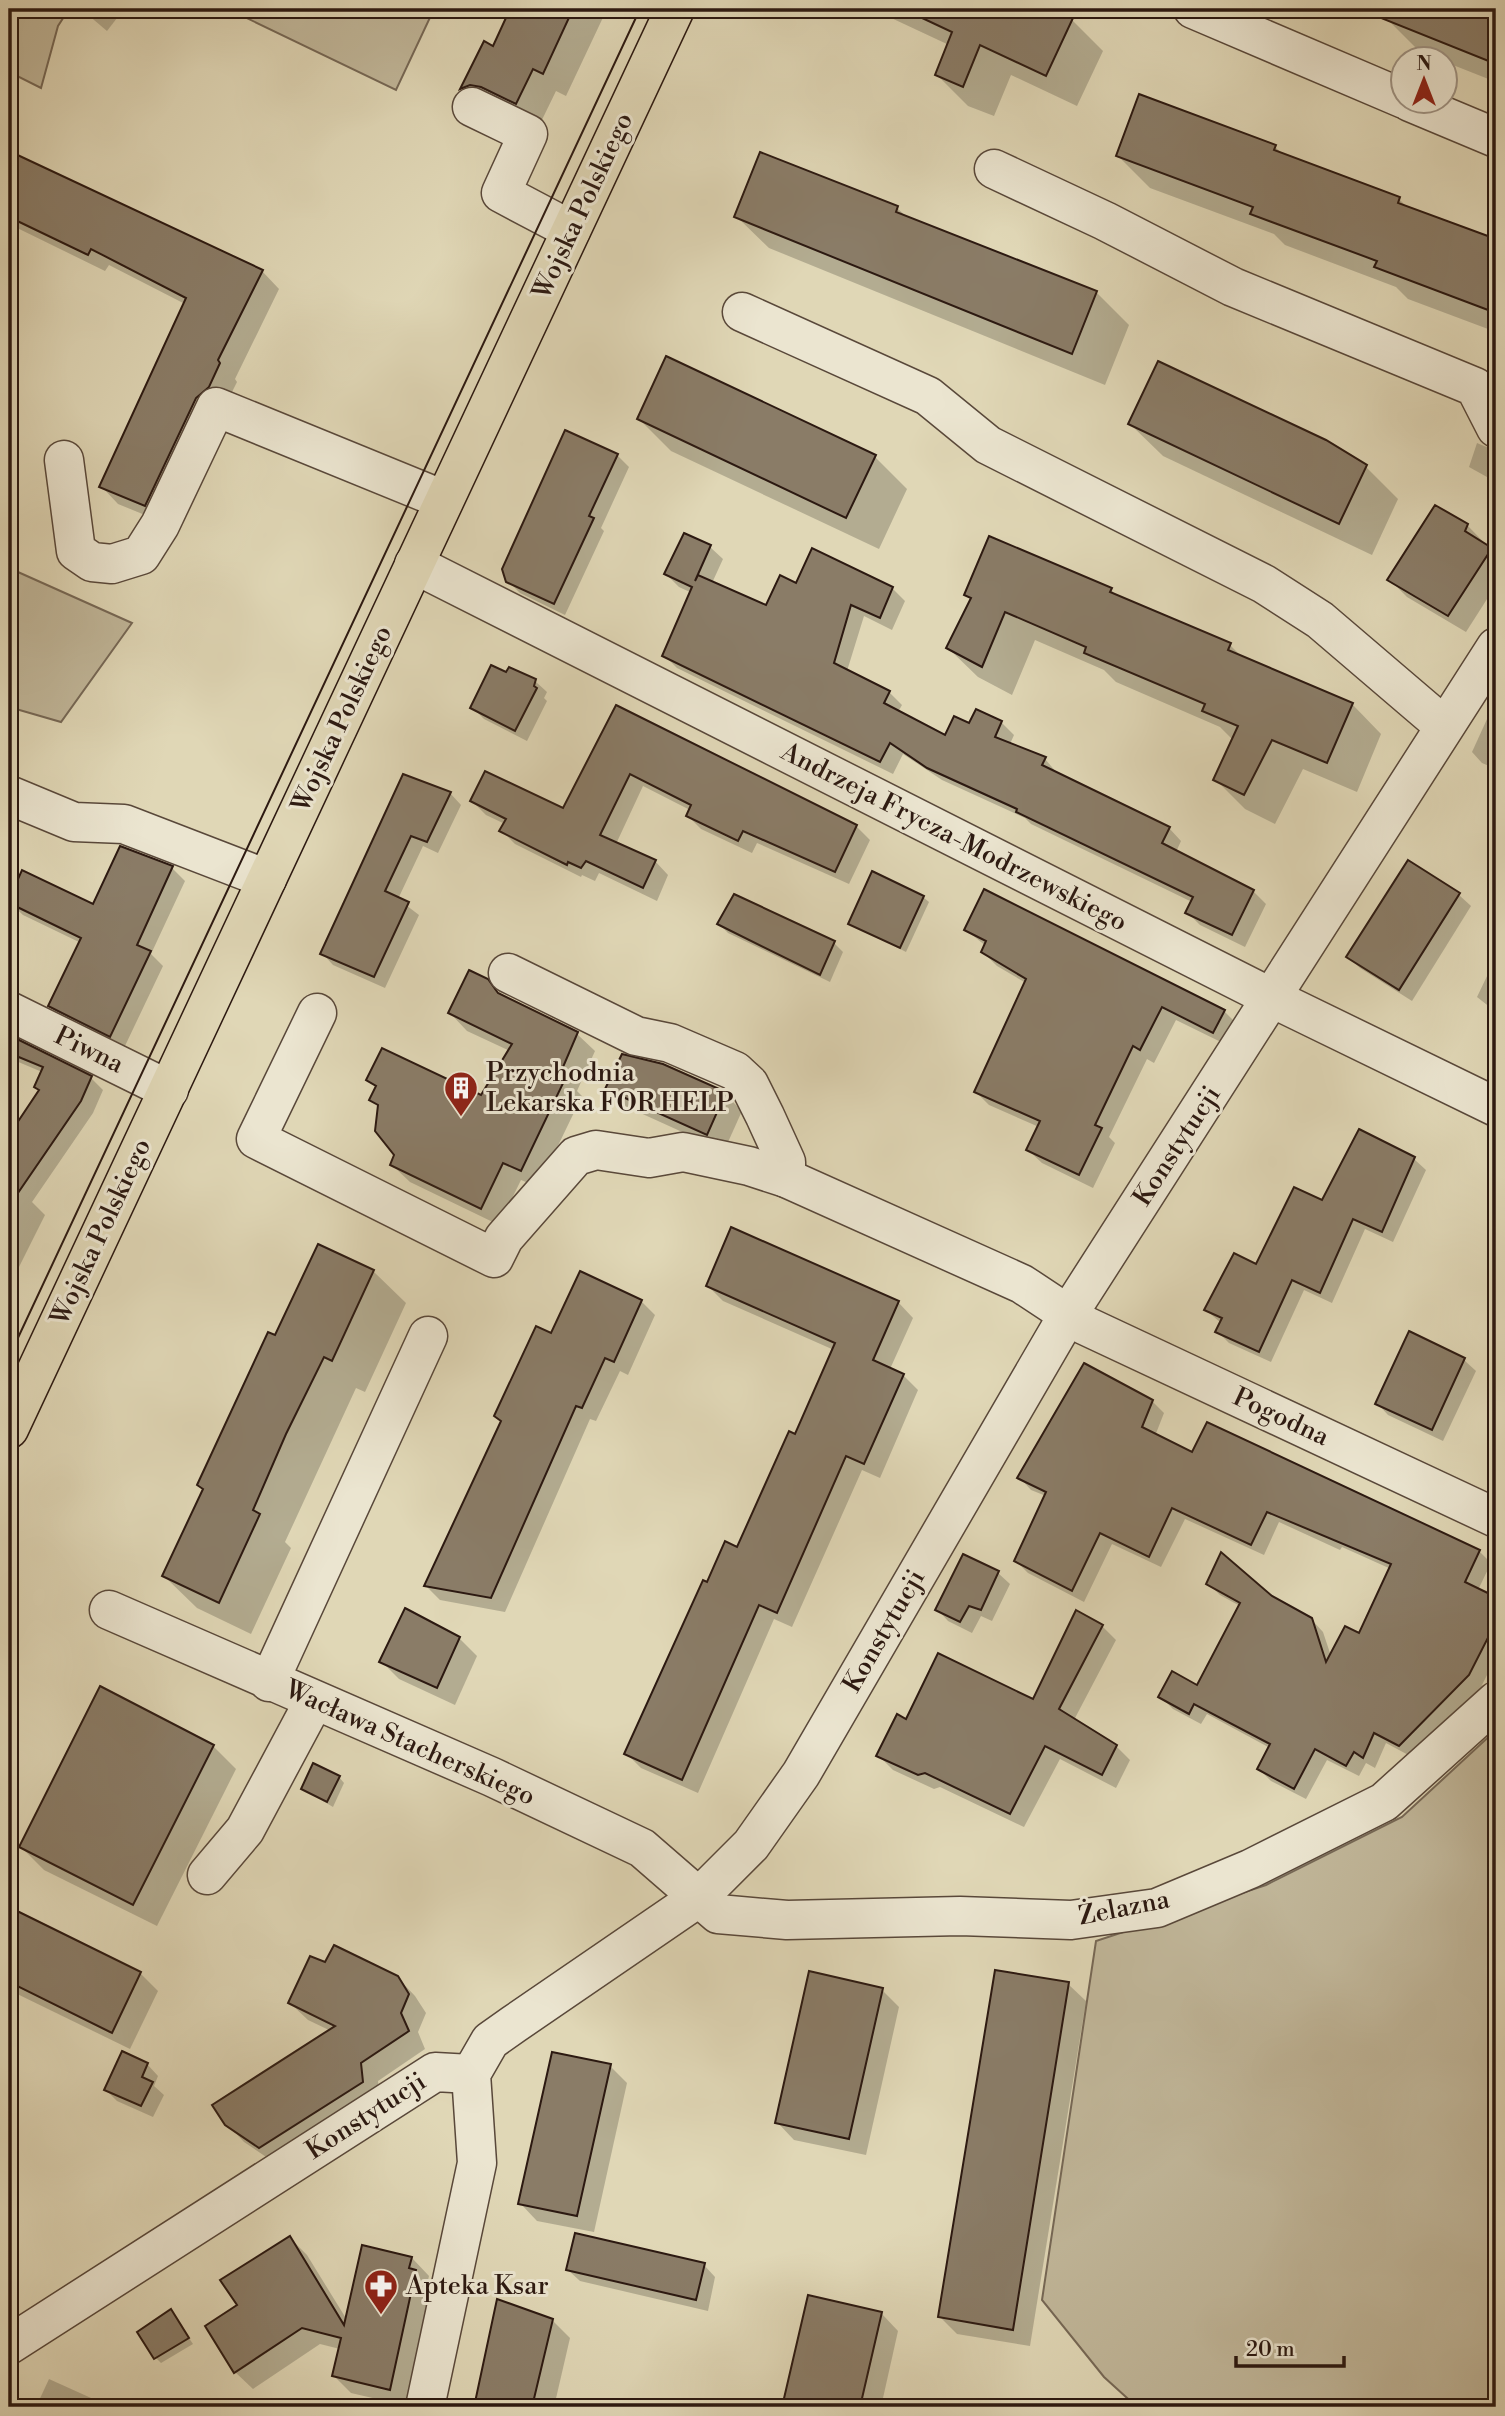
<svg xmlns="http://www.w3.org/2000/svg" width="1505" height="2416" font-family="'Libre Bodoni',serif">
<rect width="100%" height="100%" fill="#e0d7b6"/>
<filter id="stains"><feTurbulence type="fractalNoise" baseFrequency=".00286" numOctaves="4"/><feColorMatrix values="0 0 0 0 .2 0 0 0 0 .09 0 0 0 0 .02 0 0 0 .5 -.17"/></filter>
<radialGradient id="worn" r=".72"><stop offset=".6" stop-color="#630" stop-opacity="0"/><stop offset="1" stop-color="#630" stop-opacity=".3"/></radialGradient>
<!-- green -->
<g fill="#c1b79a" stroke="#766856" stroke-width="2">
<path d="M23 9H69L58 26 41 88 9 72V24Z"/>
<path d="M228 9H434L396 90Z"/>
<path d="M9 568 132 623 61 722 9 707Z"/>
<path d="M1496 1730V2407H1137L1104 2377 1042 2300 1096 1941 1266 1885 1402 1817Z"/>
</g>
<!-- shadow -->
<g fill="#0003">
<path d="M81 9H124L107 31Z"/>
<path d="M512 9H607L566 96 556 91 539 126 485 111 462 88 484 43 494 48Z"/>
<path d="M872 9H1049L1072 20 1103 51 1077 106 1011 75 994 116 968 106 937 75 949 45Z"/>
<path d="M1392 9H1496V82L1420 52 1388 20Z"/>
<path d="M1275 147 1284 155 1399 199 1409 209 1496 241V332L1408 299 1396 287 1285 245 1274 234 1150 188 1118 156Z"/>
<path d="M9 153 262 271 279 289 235 379 237 382 226 404 162 522 118 504 101 486 185 304 109 265 105 271 9 224Z"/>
<path d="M897 208 908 218 1096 292 1129 325 1105 385 769 248 736 216Z"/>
<path d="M639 419 875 457 907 489 879 549 671 451Z"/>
<path d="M1130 424 1366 467 1398 499 1372 555 1163 456Z"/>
<path d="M566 432 617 455 629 467 601 528 604 531 565 615 520 593 508 581Z"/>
<path d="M1477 443 1496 451V482L1469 467Z"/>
<path d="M1467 525 1496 555V585L1466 632 1407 597 1389 579Z"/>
<path d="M685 535 710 547 723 559 712 583 767 607 797 585 813 551 892 588 905 601 892 630 864 616 847 671 889 692 902 705 898 712 945 737 970 725 1001 722 1014 735 1010 744 1045 759 1057 773 1169 828 1181 841 1176 852 1253 891 1266 904 1245 947 1200 925 1187 912 1192 902 1031 824 1025 818 942 780 903 754 893 774 677 668 664 655 692 593 679 587 666 574Z"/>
<path d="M1111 590 1119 598 1230 645 1243 658 1352 704 1381 734 1357 792 1303 769 1275 824 1245 809 1215 779 1233 740 1220 727 1116 682 1104 670 1035 640 1012 695 978 677 948 648 972 600 966 594Z"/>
<path d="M507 674 535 681 547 692 544 698 547 701 527 741 484 719 472 707Z"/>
<path d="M1493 706 1496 707V769L1482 763 1472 752Z"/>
<path d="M616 708 856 826 870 840 849 884 757 843 752 853 701 829 688 816 690 810 643 786 616 844 655 861 668 875 657 901 599 873 595 881 582 875 581 877 515 844 502 831 505 824 486 815 472 801 563 810Z"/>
<path d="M403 776 450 793 461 805 438 853 423 846 398 899 419 915 385 988 333 965 322 953Z"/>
<path d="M1409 862 1459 895 1471 906 1412 1001 1360 968 1348 957Z"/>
<path d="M172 868 185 881 151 954 163 966 124 1048 63 1019 50 1006 81 943 23 915 9 902 94 907Z"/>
<path d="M1496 877V905L1487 896Z"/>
<path d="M735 896 834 943 843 952 830 982 728 933 719 924Z"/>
<path d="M923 897 929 902 906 952 850 923Z"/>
<path d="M966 930 1224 1011 1238 1025 1227 1045 1176 1020 1154 1063 1147 1059 1109 1137 1115 1143 1093 1188 1042 1163 1028 1150 1039 1127 989 1105 976 1092 1026 983 997 966 983 952 986 946Z"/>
<path d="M1496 970V1012L1477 997 1488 974 1494 976Z"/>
<path d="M487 981 503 997 577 1034 595 1051 577 1091 582 1096 538 1187 521 1180 499 1225 410 1182 392 1165 396 1155 379 1107 371 1099 377 1088 368 1080 482 1097 510 1051 467 1031 450 1013Z"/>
<path d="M9 1037 91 1078 103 1090 93 1113 32 1202 45 1215 9 1287V1138L40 1091 42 1072 9 1058Z"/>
<path d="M607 1088 725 1094 742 1111 724 1151 625 1106Z"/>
<path d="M1360 1131 1414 1159 1426 1170 1393 1242 1365 1229 1332 1303 1304 1290 1271 1362 1229 1343 1217 1331 1221 1323 1206 1310 1323 1203Z"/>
<path d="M373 1271 406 1303 365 1392 356 1388 285 1542 291 1548 251 1634 197 1608 164 1576 276 1338Z"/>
<path d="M708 1286 898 1302 913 1318 890 1369 903 1375 918 1390 880 1478 862 1470 792 1627 774 1619 698 1793 641 1768 626 1753 708 1584 738 1550 796 1436 834 1350 723 1301Z"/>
<path d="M641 1301 655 1315 628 1375 620 1371 596 1421 590 1419 505 1612 440 1600 426 1586 551 1335Z"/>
<path d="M1410 1334 1464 1360 1476 1371 1443 1441 1388 1415 1377 1403Z"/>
<path d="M1152 1401 1164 1413 1155 1436 1193 1455 1479 1551 1491 1563 1478 1590 1496 1599V1657L1481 1687 1412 1757 1386 1743 1375 1768 1366 1763 1359 1776 1327 1760 1306 1799 1271 1781 1259 1769 1270 1748 1207 1714 1201 1724 1173 1709 1161 1697 1198 1687 1240 1606 1220 1595 1208 1583 1271 1598 1311 1619 1323 1632 1331 1656 1360 1635 1391 1569 1342 1547 1340 1550 1279 1522 1264 1555 1185 1519 1161 1567 1112 1544 1084 1602 1028 1573 1016 1561 1046 1496 1031 1490 1020 1478Z"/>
<path d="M964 1556 998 1573 1010 1584 992 1621 981 1616 972 1633 948 1621 937 1609Z"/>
<path d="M1102 1626 1116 1640 1074 1720 1116 1746 1130 1760 1116 1788 1060 1759 1024 1827 940 1787 934 1789 893 1770 879 1756 907 1721 1034 1701Z"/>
<path d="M459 1638 477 1656 455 1705 399 1679 381 1661Z"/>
<path d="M213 1746 236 1769 157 1926 44 1870 21 1847Z"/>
<path d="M339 1777 344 1783 333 1807 303 1789Z"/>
<path d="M9 1909 140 1973 158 1991 130 2049 9 1990Z"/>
<path d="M326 1964 397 1977 415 1996 426 2013 418 2032 425 2049 378 2081 380 2099 278 2165 244 2142 226 2123 331 2031 308 2020 290 2003Z"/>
<path d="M1068 1984 1086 2001 1030 2346 957 2334 940 2317Z"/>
<path d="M882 1990 899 2007 866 2155 794 2140 777 2122Z"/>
<path d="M147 2064 158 2076 154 2086 164 2095 153 2117 117 2101 106 2090Z"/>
<path d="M610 2066 627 2083 594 2232 537 2221 520 2203Z"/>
<path d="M290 2238 307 2255 347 2320 412 2258 429 2276 427 2284 432 2289 407 2406 351 2393 334 2376 340 2349 320 2344 253 2389 235 2372 240 2306Z"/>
<path d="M704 2265 715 2277 708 2311 580 2281 568 2270Z"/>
<path d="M810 2297 881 2313 898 2331 881 2407H784Z"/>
<path d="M499 2301 552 2320 570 2338 554 2407H475Z"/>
<path d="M171 2312 193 2344 161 2363 156 2358Z"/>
<path d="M49 2379 111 2407H36Z"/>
</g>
<!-- building -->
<g fill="#8a7c67" stroke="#2c1911" stroke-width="2">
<path d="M510 9H573L543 74 533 69 516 104 481 87 470 85 460 89 484 41 493 46Z"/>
<path d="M903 9H1053L1073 18 1046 76 980 45 963 87 935 75 952 32Z"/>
<path d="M1362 9H1496V64L1361 10Z"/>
<path d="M1139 94 1276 145 1274 150 1400 197 1398 203 1496 239V313L1374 267 1377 261 1250 214 1253 207 1116 156Z"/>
<path d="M9 151 263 270 218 360 220 363 209 387 196 398 145 506 99 487 186 298 91 249 88 255 9 217Z"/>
<path d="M760 152 898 206 896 212 1097 291 1072 354 734 217Z"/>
<path d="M666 356 876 455 846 518 637 419Z"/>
<path d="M1158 361 1326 440 1367 465 1339 524 1128 424Z"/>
<path d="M565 430 618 454 589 516 594 518 554 604 506 582 502 569Z"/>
<path d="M1435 505 1468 524 1465 531 1492 548 1448 616 1387 580Z"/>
<path d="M684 533 711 545 695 581 698 575 766 605 780 575 796 583 812 548 893 587 880 618 851 605 834 663 890 691 884 703 945 735 954 716 969 723 976 709 1002 721 995 737 1046 757 1042 765 1170 827 1162 843 1254 890 1232 935 1185 913 1193 897 1016 812 1017 809 927 768 890 743 880 762 662 656 692 587 664 574Z"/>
<path d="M989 536 1112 588 1110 592 1231 643 1228 650 1353 703 1327 763 1272 740 1244 795 1213 780 1238 726 1202 711 1205 704 1084 653 1086 647 1005 612 982 667 946 648 971 598 964 595Z"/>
<path d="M491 665 506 672 509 667 536 679 534 686 537 688 515 731 470 708Z"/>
<path d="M616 705 857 825 835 872 743 831 738 841 686 816 691 805 630 774 600 835 656 860 643 888 586 861 581 868 568 862 567 865 499 831 506 819 470 801 485 771 563 808Z"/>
<path d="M403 774 451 792 427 842 411 836 385 891 409 902 374 977 320 954Z"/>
<path d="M120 846 173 866 137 945 151 951 110 1037 48 1006 81 938 9 903V899L22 870 93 904Z"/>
<path d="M1408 860 1460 893 1399 990 1346 957Z"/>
<path d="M872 871 924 896 900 948 848 924Z"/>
<path d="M984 889 1225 1010 1213 1033 1162 1007 1140 1050 1133 1046 1095 1125 1102 1128 1079 1175 1026 1150 1040 1121 974 1092 1026 979 981 952 986 941 964 930Z"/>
<path d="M734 894 835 941 820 975 717 924Z"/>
<path d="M469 970 488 979 498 993 578 1032 560 1074 566 1077 521 1171 503 1163 481 1209 390 1165 394 1155 375 1131 378 1105 369 1100 376 1086 366 1080 382 1048 481 1095 512 1044 448 1013Z"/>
<path d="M9 1035 92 1076 81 1101 9 1206V1135L39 1090 34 1087 43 1067 9 1053Z"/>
<path d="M622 1054 663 1064 726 1092 707 1135 605 1089Z"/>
<path d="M1359 1129 1415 1157 1382 1232 1353 1219 1320 1293 1292 1280 1259 1352 1215 1332 1222 1318 1204 1310 1234 1253 1256 1264 1294 1187 1322 1200Z"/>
<path d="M731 1227 899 1301 873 1360 904 1374 864 1464 846 1456 777 1613 759 1605 682 1780 624 1754 703 1580 707 1582 725 1541 737 1547 789 1431 795 1434 835 1343 706 1286Z"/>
<path d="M318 1244 374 1270 332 1361 324 1357 286 1434 253 1510 260 1514 219 1603 162 1576 203 1489 197 1485 268 1332 275 1335Z"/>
<path d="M580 1271 642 1300 614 1362 605 1358 582 1408 576 1406 491 1598 424 1586 501 1421 494 1416 536 1326 551 1333Z"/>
<path d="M1409 1331 1465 1358 1432 1430 1375 1404Z"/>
<path d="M1084 1363 1153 1400 1142 1427 1192 1452 1207 1422 1480 1550 1465 1582 1496 1597V1622L1469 1675 1399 1746 1374 1733 1363 1758 1354 1752 1346 1766 1315 1749 1294 1789 1257 1769 1270 1744 1194 1704 1189 1714 1158 1697 1172 1671 1197 1685 1240 1603 1206 1584 1221 1552 1272 1596 1312 1618 1326 1662 1345 1626 1359 1633 1391 1564 1267 1512 1251 1545 1172 1508 1149 1557 1100 1533 1072 1591 1014 1561 1046 1492 1017 1478Z"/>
<path d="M963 1554 999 1571 981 1610 969 1606 960 1622 935 1610Z"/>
<path d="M405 1608 460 1637 437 1688 379 1662Z"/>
<path d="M1076 1610 1103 1625 1059 1709 1117 1745 1102 1775 1045 1746 1010 1814 925 1773 918 1775 876 1756 897 1714 906 1719 938 1653 1033 1699Z"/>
<path d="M100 1686 214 1745 133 1905 19 1847Z"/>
<path d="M313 1763 340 1776 327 1802 301 1789Z"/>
<path d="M9 1907 141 1972 112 2033 9 1982Z"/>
<path d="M334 1945 398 1976 409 1994 401 2013 409 2031 361 2063 363 2082 259 2148 225 2125 212 2105 335 2026 288 2003 310 1956 325 1962Z"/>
<path d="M995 1970 1069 1982 1013 2330 938 2317Z"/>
<path d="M809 1971 883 1988 849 2139 775 2123Z"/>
<path d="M122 2051 148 2063 142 2077 153 2082 141 2106 104 2090Z"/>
<path d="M552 2052 611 2064 577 2216 518 2204Z"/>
<path d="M575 2233 705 2263 696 2300 566 2270Z"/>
<path d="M290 2236 344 2325 362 2245 412 2257 409 2268 416 2270 390 2390 332 2376 341 2338 302 2328 234 2373 205 2326 237 2305 220 2280Z"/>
<path d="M808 2295 882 2312 860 2407H782Z"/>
<path d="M497 2299 553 2319 532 2407H474Z"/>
<path d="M171 2309 189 2338 154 2359 137 2332Z"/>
</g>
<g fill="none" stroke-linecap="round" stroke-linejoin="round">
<!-- minor casing -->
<g stroke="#59483a" stroke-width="41">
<g id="minor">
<path d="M1193 9 1404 99"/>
<path d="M1410 102 1496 138"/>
<path d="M472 107 528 134 501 193 571 230"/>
<path d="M994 169 1105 221 1233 287 1475 387 1496 428"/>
<path d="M742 312 928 396 988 445 1264 584 1320 620 1444 726"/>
<path d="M64 460 76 551 92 562 112 564 141 555 160 525 216 407 444 500"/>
<path d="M414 564 1272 998 1496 1107"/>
<path d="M9 795 74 822 124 824 267 879"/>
<path d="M508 973 636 1036 670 1043 735 1071 749 1084 765 1116 786 1162V1178"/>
<path d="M9 1011 169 1090"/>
<path d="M317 1013 256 1139 494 1258 504 1238 576 1156 596 1150 649 1158 683 1152 749 1166 786 1178 1022 1284 1084 1325 1496 1518"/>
<path d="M109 1610 492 1777 642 1848 718 1914 787 1920 960 1916 1071 1920 1157 1908 1250 1869 1384 1802 1496 1701"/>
<path d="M269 1682 428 1336"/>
<path d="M207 1875 245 1830 314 1701"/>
<path d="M9 2345 435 2072 471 2074"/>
<path d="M425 2407 477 2163 471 2074 490 2041 514 2024 698 1898 751 1845 801 1774 1069 1313 1496 647"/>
</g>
</g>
<!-- major casing -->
<g stroke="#2c1911" stroke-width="41">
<path id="major" d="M9 1429 675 9"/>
</g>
<!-- minor -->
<use href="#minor" stroke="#ebe5d0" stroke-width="38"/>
<!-- major -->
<use href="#major" stroke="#e0d7b6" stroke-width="38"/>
<!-- tram -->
<path stroke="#2c1911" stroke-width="2" d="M9 1357 640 9"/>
</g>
<!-- icons -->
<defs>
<g id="building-pin" transform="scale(1.75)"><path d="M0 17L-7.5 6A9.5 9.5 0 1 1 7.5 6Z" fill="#8f2418" stroke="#ebe5d0"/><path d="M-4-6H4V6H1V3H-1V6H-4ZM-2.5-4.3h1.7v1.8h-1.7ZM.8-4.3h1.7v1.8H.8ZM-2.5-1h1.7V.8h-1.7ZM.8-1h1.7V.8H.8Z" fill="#fff"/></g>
<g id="pharmacy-pin" transform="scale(1.75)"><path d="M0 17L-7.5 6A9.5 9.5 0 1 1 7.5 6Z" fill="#8f2418" stroke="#ebe5d0"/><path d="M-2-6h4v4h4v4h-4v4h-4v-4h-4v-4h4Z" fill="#fff"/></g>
</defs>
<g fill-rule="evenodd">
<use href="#building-pin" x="461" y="1088"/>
<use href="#pharmacy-pin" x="381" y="2286"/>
</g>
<g text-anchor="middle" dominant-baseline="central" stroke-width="6" stroke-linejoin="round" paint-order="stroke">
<!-- street labels -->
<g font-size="26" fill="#2c1911" stroke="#ebe5d0">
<text transform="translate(583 206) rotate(-65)">Wojska Polskiego</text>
<text transform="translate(342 719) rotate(-65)">Wojska Polskiego</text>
<text transform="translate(954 837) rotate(27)">Andrzeja Frycza-Modrzewskiego</text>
<text transform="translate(89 1050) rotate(26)">Piwna</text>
<text transform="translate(1177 1146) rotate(-57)">Konstytucji</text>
<text transform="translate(101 1232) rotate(-65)">Wojska Polskiego</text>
<text transform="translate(1281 1417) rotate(25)">Pogodna</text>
<text transform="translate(884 1631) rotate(-60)">Konstytucji</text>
<text transform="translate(410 1743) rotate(24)">Wacława Stacherskiego</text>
<text transform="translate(1124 1908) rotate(-11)">Żelazna</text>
<text transform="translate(366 2116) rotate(-33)">Konstytucji</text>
</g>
<!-- poi labels -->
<g font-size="26" fill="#2c1911" stroke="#ebe5d0" text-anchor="start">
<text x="486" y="1073">Przychodnia<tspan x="486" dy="30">Lekarska FOR HELP</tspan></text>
<text x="406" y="2286">Apteka Ksar</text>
</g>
</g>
<!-- margin -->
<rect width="1505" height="2416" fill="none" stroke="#e0d7b6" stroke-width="35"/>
<rect x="10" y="10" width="1484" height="2395" fill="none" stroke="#2c1911" stroke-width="3.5"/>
<rect x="18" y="18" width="1470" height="2381" fill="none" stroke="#2c1911" stroke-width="2"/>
<!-- north arrow -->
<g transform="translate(1424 80)"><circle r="33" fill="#ebe5d0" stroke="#9f9384" stroke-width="2"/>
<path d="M0-5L12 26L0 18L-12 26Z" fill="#8f2418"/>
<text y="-10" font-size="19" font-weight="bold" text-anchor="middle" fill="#2c1911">N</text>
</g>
<!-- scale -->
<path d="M1236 2356v10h108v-10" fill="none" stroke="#2c1911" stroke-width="3.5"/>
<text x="1246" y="2356" font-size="21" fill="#2c1911" stroke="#ebe5d0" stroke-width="5" paint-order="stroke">20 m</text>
<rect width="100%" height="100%" filter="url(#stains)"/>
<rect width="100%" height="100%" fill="url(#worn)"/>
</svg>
